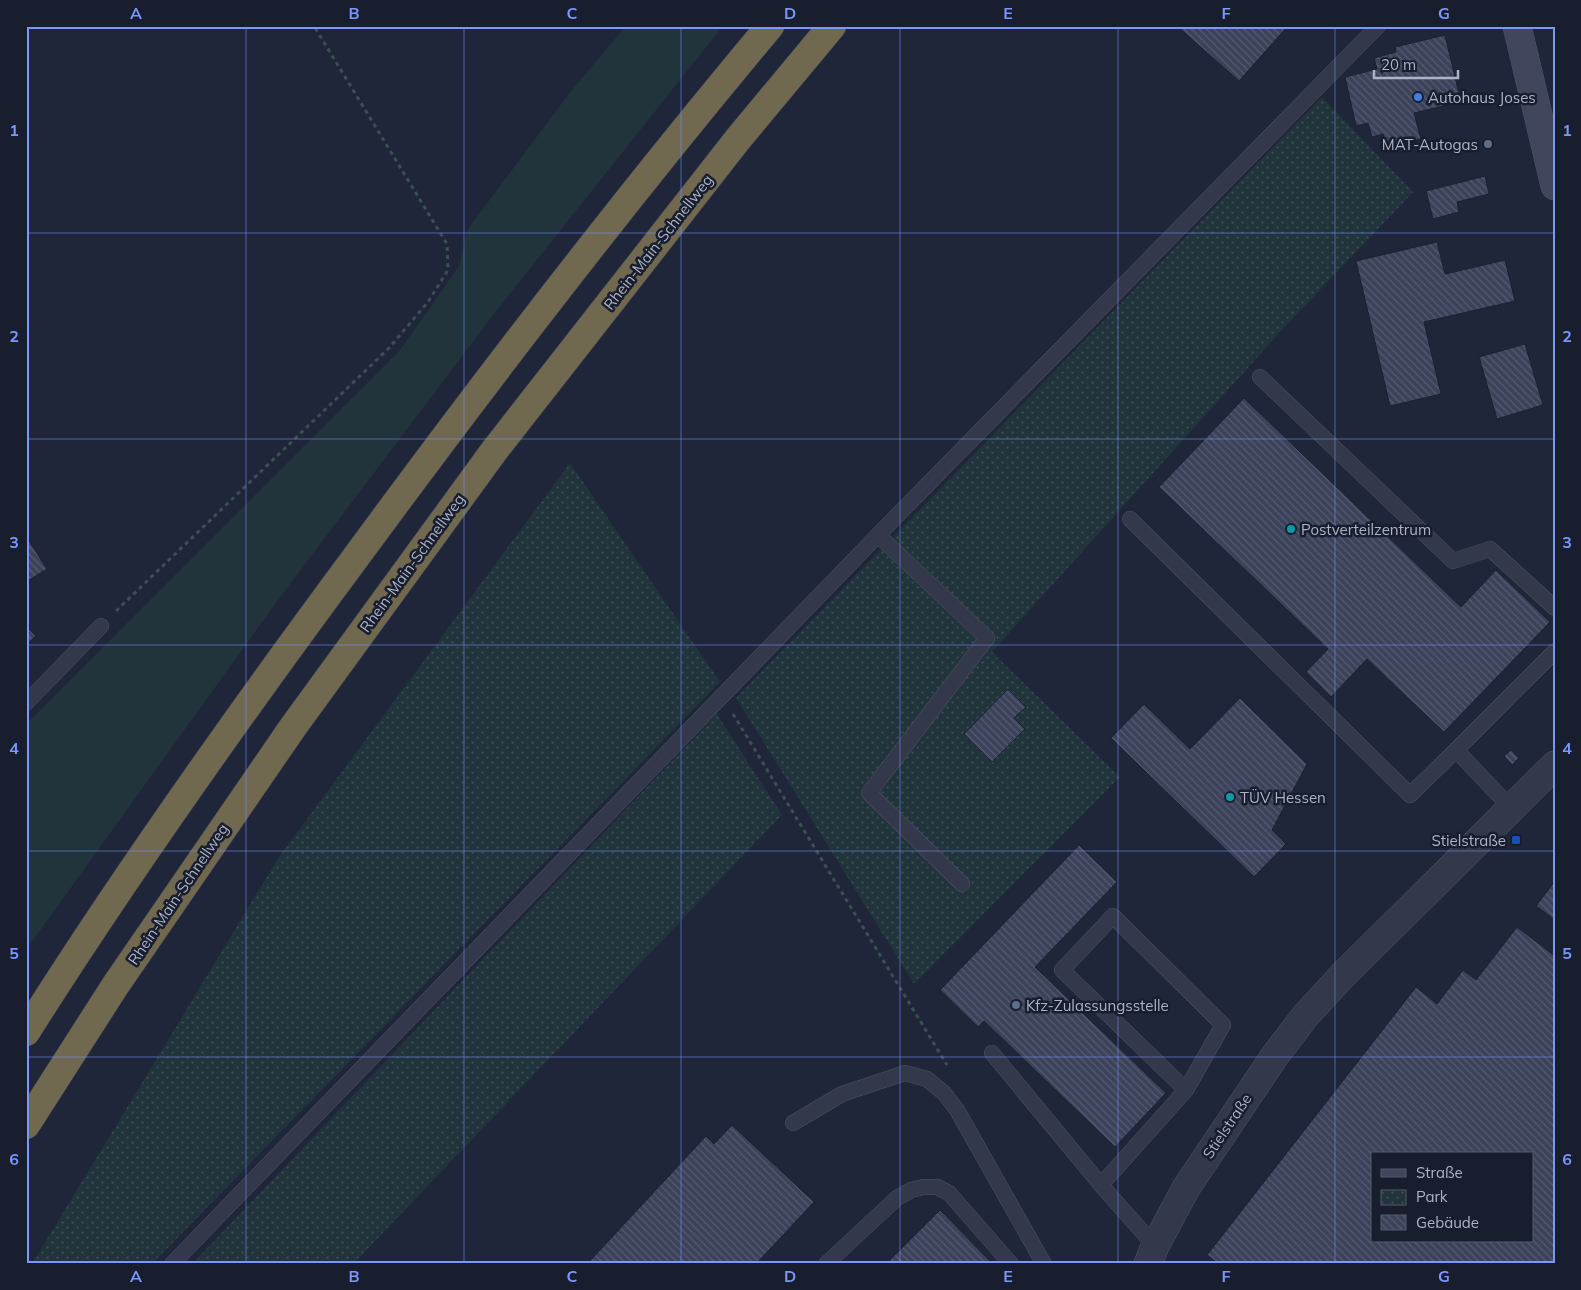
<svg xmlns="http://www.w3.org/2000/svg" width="1581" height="1290" font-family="Mulish,sans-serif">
<defs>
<pattern id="park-dots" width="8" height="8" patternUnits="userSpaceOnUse" patternTransform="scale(1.25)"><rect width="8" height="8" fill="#21333b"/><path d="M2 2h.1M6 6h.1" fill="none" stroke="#3f4e56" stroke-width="1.8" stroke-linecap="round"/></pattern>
<pattern id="building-back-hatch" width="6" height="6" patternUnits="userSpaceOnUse" patternTransform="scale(1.25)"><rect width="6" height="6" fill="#3b425a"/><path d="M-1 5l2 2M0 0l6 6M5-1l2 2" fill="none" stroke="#555b70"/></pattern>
</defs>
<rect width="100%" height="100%" fill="#1f263a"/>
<!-- grass -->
<path fill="#21333b" d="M626 26H723L497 310 278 600 26 950V724L400 350 459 266 467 230 571 91Z"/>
<!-- park -->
<g fill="url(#park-dots)">
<path d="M1322 97 1413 192 1281 331 992 652 1120 777 914 984 736 698Z"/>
<path d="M570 463 720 682 152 1264H32L279 857Z"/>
<path d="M717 714 782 815 353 1264H192Z"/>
</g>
<!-- building -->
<g fill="url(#building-back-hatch)" stroke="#1a2030" fill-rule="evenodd">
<path d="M1177 26H1288L1239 81Z"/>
<path d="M1445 35 1461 102 1414 113 1421 139 1386 147 1383 134 1372 137 1368 123 1356 126 1345 77 1377 69 1374 58 1396 52 1395 47Z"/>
<path d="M1485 176 1489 194 1457 202 1459 212 1433 219 1426 191Z"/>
<path d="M1437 242 1445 274 1505 260 1515 301 1424 322 1441 394 1390 406 1356 261Z"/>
<path d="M1525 344 1543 405 1497 419 1479 357Z"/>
<path d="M1244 398 1461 607 1496 570 1550 622 1444 732 1367 659 1331 697 1306 672 1328 649 1159 487Z"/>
<path d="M26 536 47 569 26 582Z"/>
<path d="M26 626 36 636 26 645Z"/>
<path d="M1008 689 1026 707 1014 718 1025 729 992 762 964 734Z"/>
<path d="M1240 698 1307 764 1272 830 1286 844 1254 877 1111 738 1144 704 1190 749Z"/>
<path d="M1511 750 1519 758 1512 765 1504 756Z"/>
<path d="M1079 845 1117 882 1035 967 1166 1093 1115 1147 984 1021 978 1027 940 990Z"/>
<path d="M1555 881V920L1536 906Z"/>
<path d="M1517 927 1555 956V1264H1219L1207 1255 1416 987 1437 1004 1463 970 1476 980ZM1372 1154H1532V1241H1372Z"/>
<path d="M732 1125 814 1202 756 1264H587L706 1136 714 1144Z"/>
<path d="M940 1210 993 1264H886Z"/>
</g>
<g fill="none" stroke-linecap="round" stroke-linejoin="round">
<!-- service casing -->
<g stroke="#4d5364" stroke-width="16">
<g id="service">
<path d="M1260 377 1453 561 1490 549 1555 608"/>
<path d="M1130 519 1410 795 1456 750 1511 808"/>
<path d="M878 535 987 638 869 793 962 884"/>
<path d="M26 703 101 626"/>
<path d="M1456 750 1555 651"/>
<path d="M992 1053 1101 1185"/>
<path d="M793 1123 842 1094 905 1073 927 1079 944 1093 957 1110 1044 1264"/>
<path d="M1155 1246 1101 1185 1186 1090 1223 1025 1113 916 1062 970 1186 1090"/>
<path d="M172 1264 878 535 1378 26"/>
<path d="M826 1264 897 1198 911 1190 923 1187H937L949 1193 1011 1264"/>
</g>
</g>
<!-- tertiary casing -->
<g stroke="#4d5364" stroke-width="29">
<path id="tertiary" d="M1148 1264 1155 1246 1186 1188 1274 1057 1306 1015 1344 974 1555 765"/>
</g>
<!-- secondary casing -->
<g stroke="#4d5364" stroke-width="29">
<path id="secondary" d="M1517 26 1555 186"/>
</g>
<!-- motorway casing -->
<g stroke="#3a4051" stroke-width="29">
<g id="motorway">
<path d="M26 1032C129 869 241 712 356 557 489 376 626 198 770 26"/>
<path d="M26 1125 115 986 293 727 494 451 738 139 832 26"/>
</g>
</g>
<!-- path -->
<g stroke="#3c4f55" stroke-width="3" stroke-dasharray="4 4" stroke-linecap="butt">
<path d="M26 30 30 26"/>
<path d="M116 611 389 348 428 302 448 270 447 244 314 26"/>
<path d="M733 714 947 1065"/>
</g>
<!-- service -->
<use href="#service" stroke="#33384a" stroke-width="15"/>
<!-- tertiary -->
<use href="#tertiary" stroke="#33384a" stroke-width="28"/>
<!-- secondary -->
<use href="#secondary" stroke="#41465d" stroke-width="28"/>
<!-- motorway -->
<use href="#motorway" stroke="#70694f" stroke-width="28"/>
</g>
<!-- grid -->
<path fill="none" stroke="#7a96ff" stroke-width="1" stroke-opacity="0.55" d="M246 26V1264M464 26V1264M681 26V1264M900 26V1264M1118 26V1264M1335 26V1264M26 233H1555M26 439H1555M26 645H1555M26 851H1555M26 1057H1555"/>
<!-- markers -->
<circle fill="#3f7fe0" stroke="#181e2e" stroke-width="2" cx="1418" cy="97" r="5"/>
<g fill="#5c6f8a" stroke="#181e2e" stroke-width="2">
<circle cx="1488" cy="144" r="5"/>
<circle cx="1016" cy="1005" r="5"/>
</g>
<g fill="#0f9aa8" stroke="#181e2e" stroke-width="2">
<circle cx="1291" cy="529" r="5"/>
<circle cx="1230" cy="797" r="5"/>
</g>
<rect fill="#1a4fb4" stroke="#181e2e" stroke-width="2" x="1511" y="835" width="10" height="10" rx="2.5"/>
<g text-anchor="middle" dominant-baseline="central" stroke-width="5" stroke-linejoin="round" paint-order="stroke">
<!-- poi labels -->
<g font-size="15" fill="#adb3c6" stroke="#181e2e" text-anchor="start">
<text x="1428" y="97">Autohaus Joses</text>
<text x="1478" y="144" text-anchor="end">MAT-Autogas</text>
<text x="1301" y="529">Postverteilzentrum</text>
<text x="1240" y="797">TÜV Hessen</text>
<text x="1506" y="840" text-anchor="end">Stielstraße</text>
<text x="1026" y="1005">Kfz-Zulassungsstelle</text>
</g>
<!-- street labels -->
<g font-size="15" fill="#adb3c6" stroke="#181e2e">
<text transform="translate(658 242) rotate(-52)">Rhein-Main-Schnellweg</text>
<text transform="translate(412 563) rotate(-54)">Rhein-Main-Schnellweg</text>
<text transform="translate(178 894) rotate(-56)">Rhein-Main-Schnellweg</text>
<text transform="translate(1227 1126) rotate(-56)">Stielstraße</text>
</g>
</g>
<!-- border -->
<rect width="1581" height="1290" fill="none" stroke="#181e2e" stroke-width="55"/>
<!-- legend -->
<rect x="1371" y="1152" width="162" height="90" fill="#181e2e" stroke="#545a6b"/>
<rect x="1381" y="1169" width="25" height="8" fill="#41465d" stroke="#545a6b"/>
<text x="1416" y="1178" font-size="15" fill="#adb3c6">Straße</text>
<rect x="1381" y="1190" width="25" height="15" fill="url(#park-dots)" stroke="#545a6b"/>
<text x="1416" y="1202" font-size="15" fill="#adb3c6">Park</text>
<rect x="1381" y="1215" width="25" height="15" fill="url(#building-back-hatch)" stroke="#545a6b"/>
<text x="1416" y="1228" font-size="15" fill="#adb3c6">Gebäude</text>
<!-- scale -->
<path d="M1374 70v8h84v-8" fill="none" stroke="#adb3c6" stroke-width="2.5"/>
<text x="1381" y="70" font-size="15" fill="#adb3c6" stroke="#181e2e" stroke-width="4" paint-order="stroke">20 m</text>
<rect x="28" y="28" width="1526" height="1234" fill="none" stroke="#7a96ff" stroke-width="2"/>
<g font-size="16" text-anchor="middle" font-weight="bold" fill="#7a96ff">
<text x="136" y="19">A</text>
<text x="354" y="19">B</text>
<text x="572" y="19">C</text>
<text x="790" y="19">D</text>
<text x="1008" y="19">E</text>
<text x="1226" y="19">F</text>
<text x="1444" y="19">G</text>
<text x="14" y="136">1</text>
<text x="1567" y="136">1</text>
<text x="14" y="342">2</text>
<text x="1567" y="342">2</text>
<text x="14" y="548">3</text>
<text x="1567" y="548">3</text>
<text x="14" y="754">4</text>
<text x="1567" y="754">4</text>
<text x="14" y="959">5</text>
<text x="1567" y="959">5</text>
<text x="14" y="1165">6</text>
<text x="1567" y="1165">6</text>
<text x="136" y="1282">A</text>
<text x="354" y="1282">B</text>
<text x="572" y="1282">C</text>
<text x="790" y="1282">D</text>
<text x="1008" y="1282">E</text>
<text x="1226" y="1282">F</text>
<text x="1444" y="1282">G</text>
</g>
</svg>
